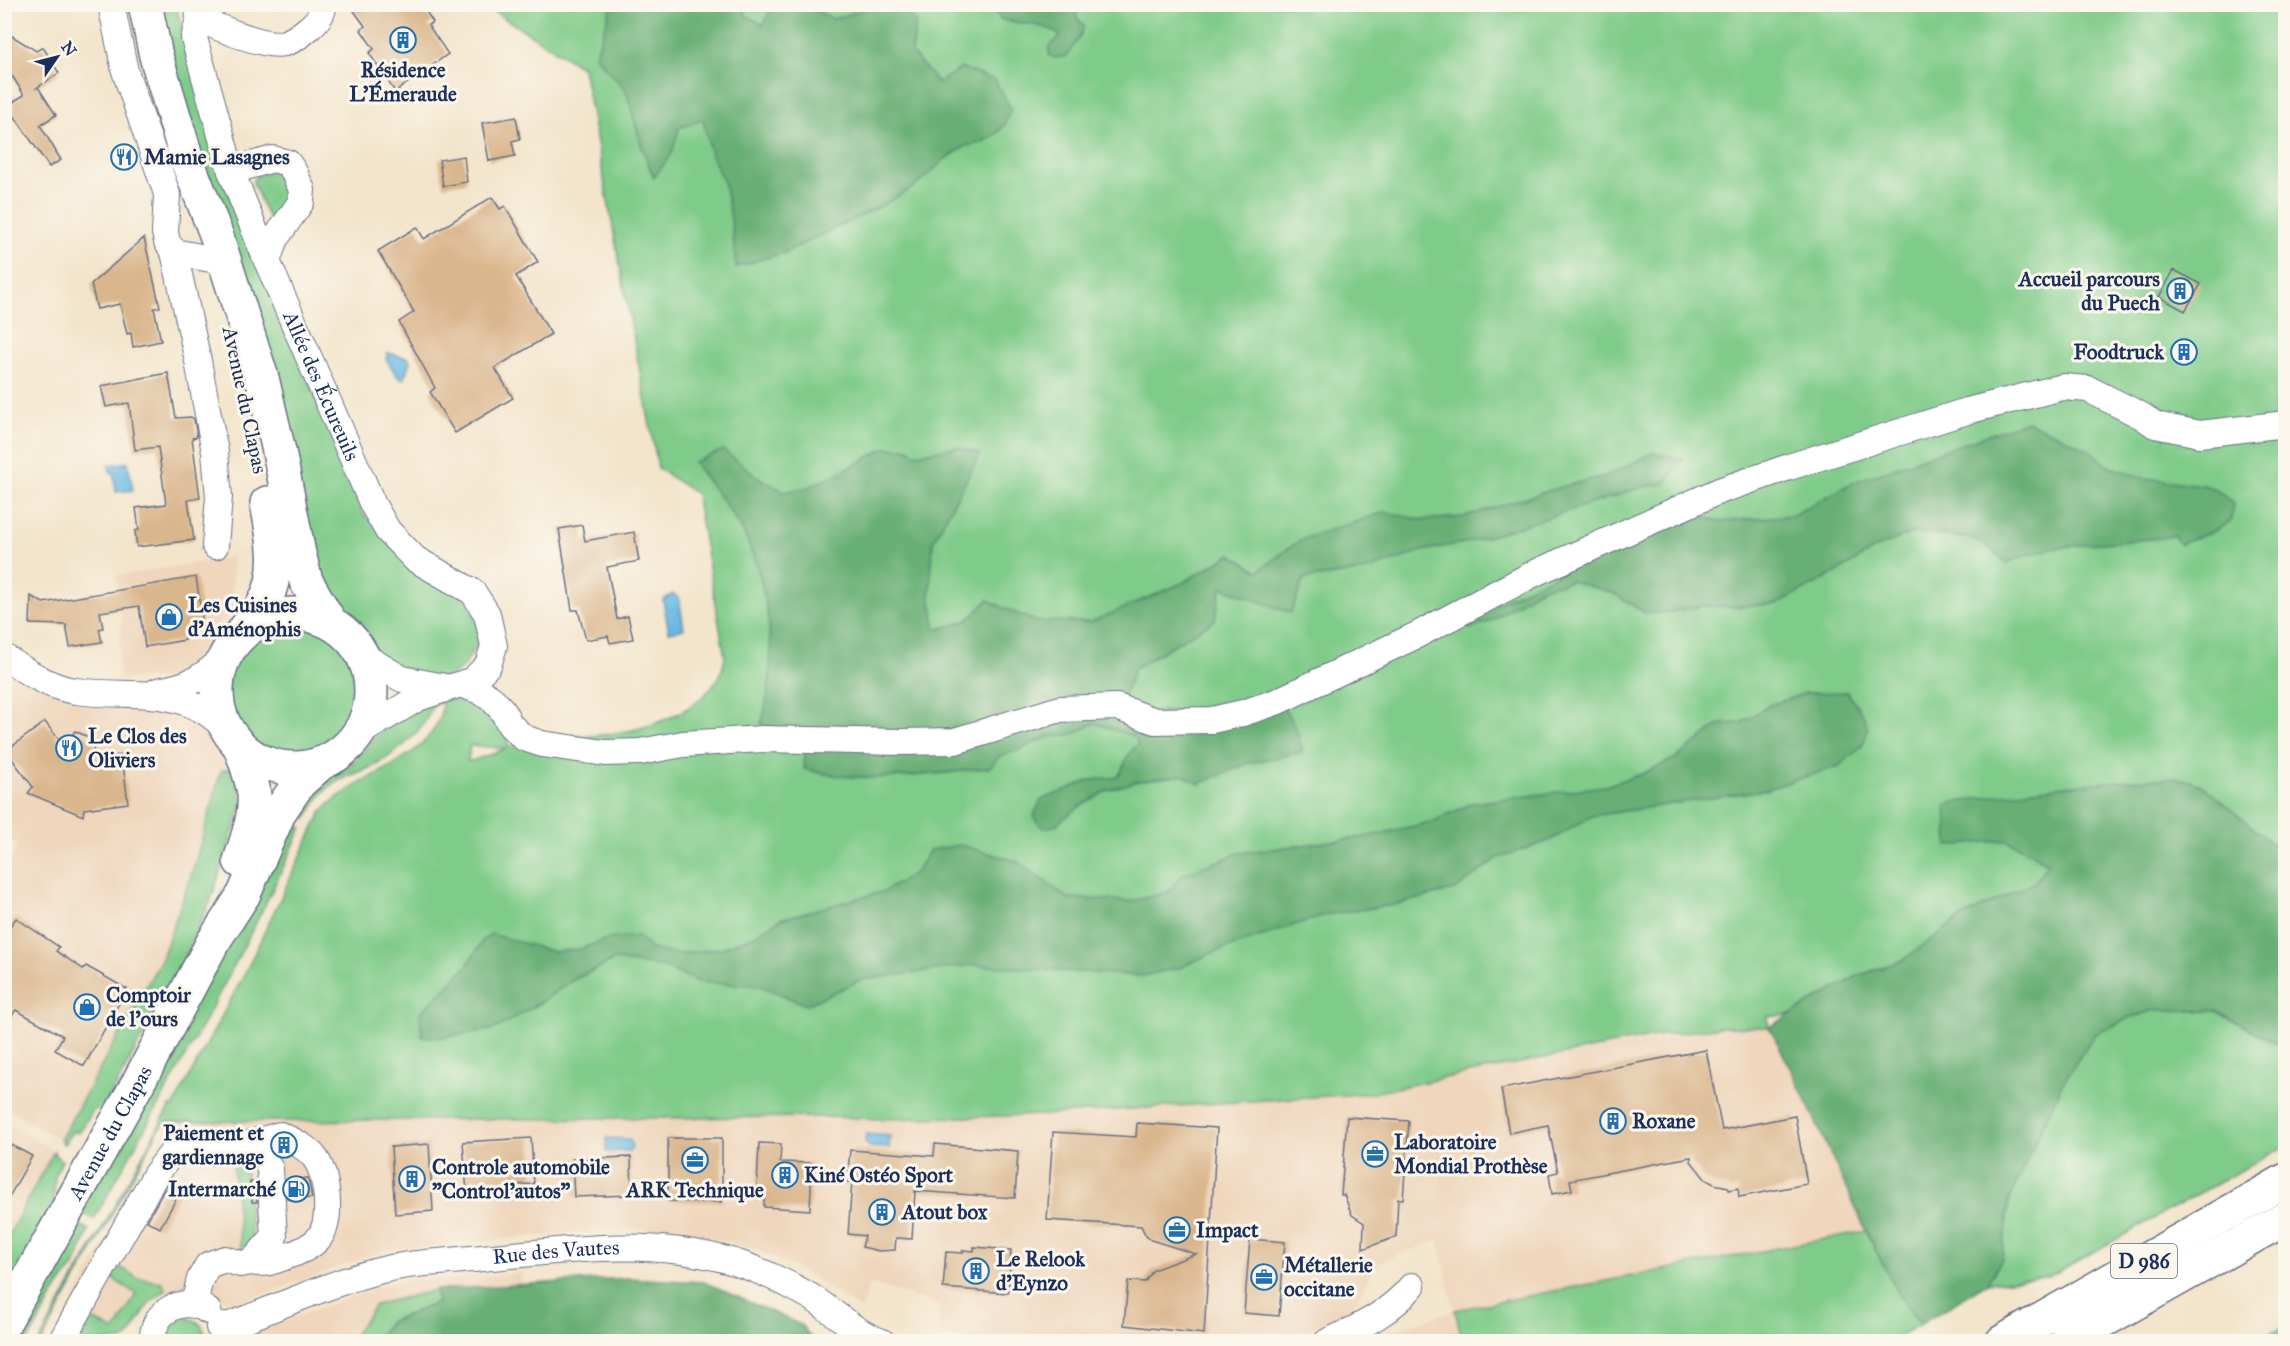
<svg xmlns="http://www.w3.org/2000/svg" width="2290" height="1346" font-family="'IM FELL Great Primer',serif">
<rect width="100%" height="100%" fill="#fbf7ec"/>
<filter id="ink" filterUnits="userSpaceOnUse"><feTurbulence type="fractalNoise" baseFrequency=".0167" numOctaves="2"/><feDisplacementMap in="SourceGraphic" scale="12" xChannelSelector="R" yChannelSelector="G"/><feConvolveMatrix kernelMatrix="1 2 1 2 8 2 1 2 1" color-interpolation-filters="sRGB"/></filter>
<filter id="wash" filterUnits="userSpaceOnUse"><feTurbulence type="fractalNoise" baseFrequency=".008" numOctaves="4" result="noise"/><feDisplacementMap in="SourceGraphic" scale="24" xChannelSelector="R" yChannelSelector="G"/><feGaussianBlur stdDeviation="1.35" result="paint"/><feColorMatrix in="noise" values="0 0 0 0 0 0 0 0 0 0 0 0 0 0 0 0 0 1.4 0 .05"/><feComposite in="paint" operator="in"/></filter>
<g filter="url(#wash)">
<rect width="100%" height="100%" fill="#f3e5cc"/>
<!-- built -->
<g fill="#efd6bc">
<path d="M232 557 233 612 213 631 193 664 173 678 118 679 122 609 116 576Z"/>
<path d="M4 671 160 706 184 715 199 725 211 745 226 763 189 897 159 979 153 974 60 1140 5 1107 4 876 17 846 5 834Z"/>
<path d="M1725 1027H1769L1798 1080 1866 1231 1455 1310 1463 1341H1363L1454 1310 1439 1240 1378 1262 1350 1311 1285 1341 988 1342 938 1335 940 1305 870 1283 861 1310 811 1276 776 1258 744 1246 685 1232 624 1228 386 1250 236 1304 229 1303 205 1289 181 1287 163 1293 149 1303 130 1335 124 1340 52 1342 170 1122 646 1118 830 1117 878 1120 1037 1115 1382 1092 1420 1082Z"/>
<path d="M5 1122 54 1151 5 1242Z"/>
<path d="M521 1273 523 1291 378 1341 239 1342 242 1337 386 1284 408 1280Z"/>
</g>
<!-- green -->
<g fill="#7fcb89" stroke="#4d7d74" stroke-width="1.5" fill-rule="evenodd">
<path d="M153 5H176L216 157 364 515 471 604 478 629V642L463 668 449 677 432 681 382 657 353 620 334 606 319 589Z"/>
<path d="M490 5H2285V880L2216 927 2045 984 1767 1017 1769 1027H1721L1656 1036 1424 1082 1373 1093 1042 1115 883 1119 831 1117 627 1118 166 1122 158 1131 42 1341 39 1342 170 1106 173 1107 245 973 321 813C350 775 442 760 442 702L433 705C425 730 398 752 375 765 361 773 342 776 329 787 319 795 313 807 307 818L290 810 299 796 321 780 347 768 381 731 422 704 443 700H463L483 713 504 732 510 748 518 745 520 726C529 732 540 733 551 734 604 742 686 727 718 679 722 674 723 664 725 657L696 494 658 468 583 68 490 9ZM470 745 506 749 468 762Z"/>
<path d="M278 172C286 184 290 197 280 209 275 213 274 216 268 217L253 183C254 171 269 173 278 172Z"/>
<circle cx="294" cy="692" r="67"/>
<path d="M231 768 243 801 210 902 184 959 108 1101 92 1112 79 1133 73 1131 64 1144 60 1140 162 958 194 867 221 771Z"/>
<path d="M286 821 302 827C241 961 167 1090 94 1219L79 1212Z"/>
<path d="M2155 1010 2216 1011 2285 1048V1146L2048 1277 1987 1283 2002 1259 2009 1199 2062 1084 2093 1035 2129 1018Z"/>
<path d="M54 1151 55 1155 62 1161 55 1175 53 1216 5 1301V1242Z"/>
<path d="M232 1156 244 1157 253 1249 241 1251Z"/>
<path d="M74 1222 89 1230 75 1265 53 1295 28 1341 9 1342Z"/>
<path d="M1866 1231 1883 1265 1921 1324 1887 1342H1463L1455 1310Z"/>
<path d="M117 1265 137 1278 162 1282 166 1290 149 1303 130 1335 124 1340 73 1342 88 1317 115 1331 136 1294 109 1276Z"/>
<path d="M436 1290 437 1303 391 1321 373 1341 349 1342 375 1305Z"/>
<path d="M188 1318C200 1321 206 1329 205 1341H168C166 1328 174 1319 188 1318Z"/>
<path d="M2285 1326V1341H2257Z"/>
</g>
<!-- forest -->
<g fill="#67af75" stroke="#416f6a" stroke-width="1.5">
<path d="M612 5H740L747 16 763 25 773 5H805L833 19 878 5H896L916 21 912 53 938 83 961 68 995 80 1011 109 1004 126 995 135 980 143 966 146 945 159 916 186 881 206 786 252 736 267 731 218 724 183 711 154 703 120 679 128 672 153 654 178 642 148 626 90 595 56Z"/>
<path d="M995 5H1076L1077 18 1084 26 1079 38 1067 56 1056 58 1049 56V47L1060 36C1048 22 1017 25 1000 19L995 11Z"/>
<path d="M2027 421 2088 449 2110 467 2144 478 2203 485 2216 489 2233 503 2231 521 2212 532 2180 544 2174 536C2119 545 2058 539 2007 563L1976 539 1914 532 1876 548 1834 574 1777 604 1733 607 1703 606 1663 613H1645L1613 593 1571 581 1541 588 1489 622 1470 629 1461 620 1675 519 1699 516 1719 522 1793 515 1854 482Z"/>
<path d="M958 447 980 454 933 542 930 595 936 630 968 620 988 600 1006 609 1036 621 1091 622 1182 583 1231 554 1258 571 1300 540 1385 512 1422 520 1464 517 1561 487 1609 475 1653 453 1684 459 1664 484 1643 487 1478 540 1422 551 1364 571 1304 579 1291 613 1221 587 1215 620 1135 668 1117 713 1283 707 1296 727 1303 752 1249 763 1199 784 1183 775 1138 781 1108 790 1079 807 1054 826 1044 828 1036 821 1034 815 1041 800 1090 780 1118 777C1127 763 1124 757 1138 744L1135 737 1095 723 1074 734 1048 737 1020 750 1000 756 989 768C927 774 864 786 804 769L806 729 780 731 761 724C779 667 770 588 744 534 734 513 708 483 694 462L723 450 758 477 784 492 808 487 837 474 885 448H906L917 454Z"/>
<path d="M1847 692 1864 716 1868 729 1863 745 1839 766 1765 790 1592 816 1551 840 1498 858 1457 889 1394 905 1324 915 1209 954 1182 967 1143 976 972 965 861 980 806 1005 761 986 699 982 662 967 615 960 573 980 541 1002 495 1029 444 1037H422L420 1013 467 966 483 940 491 934 554 952 580 949 607 939 638 936 651 949 677 954 722 948 753 936 781 919 885 891 915 873 930 850 960 845 1017 861 1068 898 1132 901 1168 892 1182 875 1239 853 1365 837 1432 822 1472 803 1605 786 1642 774 1676 758 1720 724 1741 723 1770 705 1806 693Z"/>
<path d="M2179 778 2202 785 2270 842 2285 850V1048L2216 1011 2155 1010 2129 1018 2094 1035 2062 1084 2009 1199 2002 1260 1987 1283 1921 1324C1904 1308 1880 1260 1870 1238 1835 1167 1806 1095 1769 1027L1855 977 1903 960 1960 918 2035 882 2048 863 2007 840 1948 846 1946 804C2025 790 2098 780 2179 778Z"/>
<path d="M627 1278 704 1282 801 1325 814 1341H373L391 1322 437 1303 436 1290Z"/>
</g>
<!-- water -->
<g fill="#69b9e4" stroke="#4274a1" stroke-width="1.5">
<path d="M388 353 408 358 410 361 404 379 398 377 386 359Z"/>
<path d="M128 462 133 490 116 492 114 474 110 471 109 465Z"/>
<path d="M673 594 679 598 684 629 669 632 663 600Z"/>
<path d="M866 1134 890 1136 889 1148 870 1147 865 1142Z"/>
<path d="M606 1138 628 1139 632 1143V1148L629 1151 606 1152Z"/>
</g>
<g id="blocks">
<!-- building -->
<g fill="#dab68d">
<path d="M349 4H421L433 22 428 25 448 54 395 92 369 53 374 49 361 30 365 26Z"/>
<path d="M4 31 36 51 43 47 59 73 35 89 38 87 56 115 40 125 61 160 49 167 11 111 13 102 24 95 13 77 4 72Z"/>
<path d="M516 117 520 139 512 141 515 156 489 161 482 123Z"/>
<path d="M464 156 467 182 443 186 439 160Z"/>
<path d="M492 197 500 209 505 206 538 262 516 276 551 334 495 368 513 398 455 433 430 392 435 388 399 322 414 312 378 251 417 227 424 239Z"/>
<path d="M144 238 160 307 154 308 161 341 133 347 131 333 127 334 120 304 97 309 91 284Z"/>
<path d="M2174 270 2201 284 2185 311 2159 297Z"/>
<path d="M168 373 176 418 191 417 194 419 197 437 192 438 200 498 188 500 194 540 137 547 135 531 139 530 136 508 166 504 158 447 135 450 129 403 106 407 101 386Z"/>
<path d="M582 525 585 541 634 532 639 561 607 567 617 619 628 616 633 639 610 643 608 636 586 640 578 610H572L559 529Z"/>
<path d="M196 577 202 617 185 640 145 647 139 606 100 612 103 628 99 629 102 642 70 647 66 625 30 624 31 596 43 603Z"/>
<path d="M45 722 64 746 75 731 95 740 92 758 122 755 128 803 84 809 83 816 28 793 33 787 6 751Z"/>
<path d="M16 918 59 947 56 951 83 969 86 966 127 989 84 1066 55 1050 63 1036 16 1010 4 1026V934Z"/>
<path d="M1706 1050 1722 1130 1795 1116 1807 1184 1739 1197 1738 1188 1729 1190 1728 1187 1714 1184 1705 1179 1691 1161V1157L1570 1180 1572 1190 1552 1194 1549 1174 1558 1172 1548 1125 1509 1133 1501 1089Z"/>
<path d="M1347 1117 1409 1121 1403 1199H1398L1396 1237 1363 1249 1364 1223 1352 1215 1344 1195H1341Z"/>
<path d="M1137 1123 1217 1128 1204 1334 1124 1325 1128 1281 1145 1282 1153 1270 1196 1254 1151 1240 1146 1236 1141 1226 1047 1220 1053 1132 1136 1137Z"/>
<path d="M531 1138 534 1184 517 1185 518 1189 467 1193 463 1142Z"/>
<path d="M668 1138H722V1202L668 1201Z"/>
<path d="M4 1141 32 1156 4 1206Z"/>
<path d="M759 1143 781 1144 780 1162 812 1163 810 1210 764 1207V1188H757Z"/>
<path d="M429 1144 433 1211 395 1214 391 1147Z"/>
<path d="M935 1144 1018 1151 1015 1198 915 1191 912 1239 896 1238 895 1250 879 1251 862 1247 865 1236 848 1234 852 1182H847L850 1150 934 1156Z"/>
<path d="M631 1157 632 1195 574 1197 572 1159Z"/>
<path d="M308 1178 312 1198 287 1199 286 1180Z"/>
<path d="M169 1181 182 1188 160 1228 147 1221Z"/>
<path d="M250 1182H256L257 1202H252Z"/>
<path d="M1250 1239 1285 1242 1279 1316 1244 1313Z"/>
<path d="M974 1247 1011 1250 1008 1293 943 1288 946 1252 963 1253V1250L974 1251Z"/>
</g>
</g>
</g>
<g filter="url(#ink)">
<use href="#blocks" fill-opacity="0" stroke="#676f84" stroke-width="1.5"/>
<g fill="none" stroke-linecap="round" stroke-linejoin="round">
<!-- minor casing -->
<g stroke="#676f84" stroke-width="28">
<g id="minor">
<path d="M111 4 125 71 167 194 165 233 167 242 174 252 211 259"/>
<path id="s1" d="M198 4 199 19 194 38 231 171 267 261 373 505 388 531 415 559 473 592 487 614 494 646 488 665 473 680 418 698 359 733"/>
<path d="M199 19C217 27 266 48 285 43 294 40 302 34 309 28 316 22 324 14 323 4"/>
<path d="M231 171 273 159 288 163 294 172 302 190 301 202 275 239 267 261"/>
<path d="M174 252 198 361 215 452 219 497 215 546"/>
<path d="M363 656 402 679 445 687"/>
<path d="M4 657C26 671 50 688 76 691 134 699 183 682 228 731"/>
<path d="M463 685 480 691 493 700 503 711 510 725 524 738 542 744 605 753 640 752 683 744 762 739 901 742 955 741 1060 709 1117 707 1155 721 1212 720 1243 713 1276 702 1417 635 1535 573 1719 491 1789 467 1967 411 2063 387 2088 389 2142 416 2155 425 2200 434 2286 424"/>
<path d="M157 691C187 686 203 679 224 657"/>
<path d="M248 1144 280 1135C293 1141 306 1146 315 1158 327 1174 333 1220 319 1238 312 1246 298 1253 287 1256 274 1261 265 1265 252 1262"/>
<path id="s2" d="M219 1327 233 1324C281 1306 328 1284 378 1271 411 1262 447 1262 482 1258 566 1250 651 1237 734 1262 760 1270 789 1284 813 1298 835 1313 856 1333 882 1342"/>
<path d="M61 1342 156 1174 172 1153 189 1146 248 1144 262 1154 270 1169 274 1237 252 1262 240 1264 225 1259 208 1265 200 1279 194 1304"/>
<path d="M153 1342C150 1311 184 1294 208 1311"/>
<path d="M1327 1342C1359 1327 1389 1314 1412 1286"/>
</g>
</g>
<!-- major casing -->
<g stroke="#676f84" stroke-width="36">
<g id="major">
<path d="M145 4 156 56 188 163 216 234 262 378 279 451 299 554 306 581 330 622"/>
<circle cx="294" cy="691" r="77"/>
<path d="M243 632C250 622 260 612 265 601 281 571 273 535 267 503"/>
<path d="M240 861C247 838 258 812 253 788 250 774 245 760 240 747"/>
<path id="s3" d="M4 1323 138 1083 213 942 244 894 280 811 299 783 319 765"/>
<path d="M2002 1342 2286 1180"/>
<path d="M2066 1342 2286 1218"/>
</g>
</g>
<!-- minor -->
<use href="#minor" stroke="#fff" stroke-width="26"/>
<!-- major -->
<use href="#major" stroke="#fff" stroke-width="33"/>
</g>
</g>
<!-- icons -->
<defs>
<g id="building-ring" transform="scale(1.35)"><circle r="9.5" fill="#fbf7ec" stroke="#1f6fb2" stroke-width="1.5"/><path d="M-4-6H4V6H1V3H-1V6H-4ZM-2.5-4.3h1.7v1.8h-1.7ZM.8-4.3h1.7v1.8H.8ZM-2.5-1h1.7V.8h-1.7ZM.8-1h1.7V.8H.8Z" fill="#1f6fb2"/></g>
<g id="restaurant-ring" transform="scale(1.35)"><circle r="9.5" fill="#fbf7ec" stroke="#1f6fb2" stroke-width="1.5"/><path d="M-5-6h1v4h1v-4h1v4h1v-4h1v5L-1.5 .5V6h-2V.5L-5-1ZM5-6V6H3V1.5H1.5Q1.5-4 5-6Z" fill="#1f6fb2"/></g>
<g id="shop-ring" transform="scale(1.35)"><circle r="9.5" fill="#fbf7ec" stroke="#1f6fb2" stroke-width="1.5"/><path d="M-5-2.5h2.3a2.7 3.5 0 0 1 5.4 0H5L5.5 6h-11ZM-1.5-2.5h3a1.5 2.3 0 0 0-3 0Z" fill="#1f6fb2"/></g>
<g id="office-ring" transform="scale(1.35)"><circle r="9.5" fill="#fbf7ec" stroke="#1f6fb2" stroke-width="1.5"/><path d="M-6-3h4V-5.5h4V-3h4V5H-6ZM-1-4.5V-3h2v-1.5ZM-6 0V1H6V0Z" fill="#1f6fb2"/></g>
<g id="fuel-ring" transform="scale(1.35)"><circle r="9.5" fill="#fbf7ec" stroke="#1f6fb2" stroke-width="1.5"/><path d="M-5.5-6h7V0h2V4h1.3V-2.5L3-4.5l.8-.8L6-3V5H2.5V1h-1V6h-7ZM-4.2-4.7v3.2H.2V-4.7Z" fill="#1f6fb2"/></g>
</defs>
<g fill-rule="evenodd">
<use href="#building-ring" x="403" y="40"/>
<use href="#restaurant-ring" x="124" y="157"/>
<use href="#building-ring" x="2180" y="291"/>
<use href="#building-ring" x="2184" y="352"/>
<use href="#shop-ring" x="169" y="617"/>
<use href="#restaurant-ring" x="69" y="748"/>
<use href="#shop-ring" x="87" y="1007"/>
<use href="#building-ring" x="1613" y="1121"/>
<use href="#building-ring" x="284" y="1145"/>
<use href="#office-ring" x="1375" y="1154"/>
<use href="#office-ring" x="695" y="1160"/>
<use href="#building-ring" x="785" y="1175"/>
<use href="#building-ring" x="412" y="1179"/>
<use href="#fuel-ring" x="296" y="1189"/>
<use href="#building-ring" x="882" y="1212"/>
<use href="#office-ring" x="1177" y="1230"/>
<use href="#building-ring" x="976" y="1271"/>
<use href="#office-ring" x="1264" y="1277"/>
</g>
<g text-anchor="middle" dominant-baseline="central" stroke-width="6" stroke-linejoin="round" paint-order="stroke">
<!-- shield labels -->
<rect fill="#fbf7ec" stroke="#5e6b89" stroke-width="1.5" x="2111" y="1244" width="66" height="34" rx="4.5"/>
<g font-size="20" font-weight="bold" fill="#1b2f5e">
<text x="2144" y="1261">D 986</text>
</g>
<!-- poi labels -->
<g font-size="21" font-weight="bold" fill="#1b2f5e" stroke="#fbf7ec" text-anchor="start">
<text x="403" y="70" text-anchor="middle">Résidence<tspan x="403" dy="24">L'Émeraude</tspan></text>
<text x="144" y="157">Mamie Lasagnes</text>
<text x="2160" y="279" text-anchor="end">Accueil parcours<tspan x="2160" dy="24">du Puech</tspan></text>
<text x="2164" y="352" text-anchor="end">Foodtruck</text>
<text x="188" y="605">Les Cuisines<tspan x="188" dy="24">d'Aménophis</tspan></text>
<text x="88" y="736">Le Clos des<tspan x="88" dy="24">Oliviers</tspan></text>
<text x="106" y="995">Comptoir<tspan x="106" dy="24">de l'ours</tspan></text>
<text x="1632" y="1121">Roxane</text>
<text x="264" y="1133" text-anchor="end">Paiement et<tspan x="264" dy="24">gardiennage</tspan></text>
<text x="1394" y="1142">Laboratoire<tspan x="1394" dy="24">Mondial Prothèse</tspan></text>
<text x="432" y="1167">Controle automobile<tspan x="432" dy="24">"Control'autos"</tspan></text>
<text x="804" y="1175">Kiné Ostéo Sport</text>
<text x="276" y="1189" text-anchor="end">Intermarché</text>
<text x="695" y="1190" text-anchor="middle">ARK Technique</text>
<text x="902" y="1212">Atout box</text>
<text x="1196" y="1230">Impact</text>
<text x="996" y="1259">Le Relook<tspan x="996" dy="24">d'Eynzo</tspan></text>
<text x="1284" y="1265">Métallerie<tspan x="1284" dy="24">occitane</tspan></text>
</g>
<!-- street labels -->
<g font-size="21" fill="#1b2f5e" stroke="#fbf7ec">
<text stroke="none"><textPath href="#s1" startOffset="406">Allée des Écureuils</textPath></text>
<text transform="translate(245 400) rotate(78)">Avenue du Clapas</text>
<text stroke="none"><textPath href="#s3" startOffset="218">Avenue du Clapas</textPath></text>
<text stroke="none"><textPath href="#s2" startOffset="348">Rue des Vautes</textPath></text>
</g>
</g>
<!-- margin -->
<rect width="2290" height="1346" fill="none" stroke="#fbf7ec" stroke-width="24"/>
<!-- north arrow -->
<g transform="translate(57 57) rotate(55)" stroke="#fbf7ec" stroke-width="4.5" paint-order="stroke">
<path d="M0-4.5L10 22L0 15L-10 22Z" fill="#1b2f5e"/>
<text y="-9" font-size="16" font-weight="bold" text-anchor="middle" fill="#1b2f5e">N</text>
</g>
</svg>
